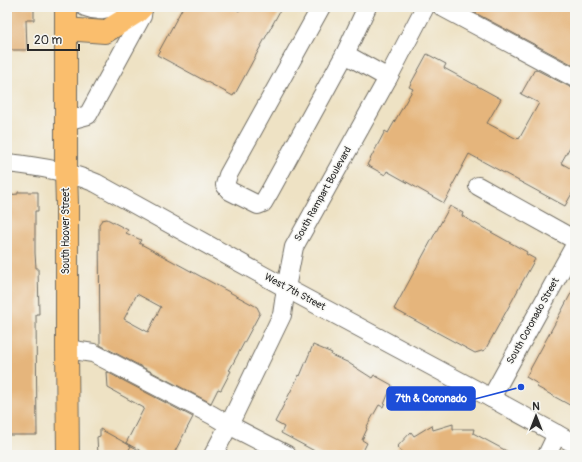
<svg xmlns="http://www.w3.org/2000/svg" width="582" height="462" font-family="Pangolin,sans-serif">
<rect width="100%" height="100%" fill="#f6f6f2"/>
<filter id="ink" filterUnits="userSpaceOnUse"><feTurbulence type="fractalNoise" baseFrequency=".025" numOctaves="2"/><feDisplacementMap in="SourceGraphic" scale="8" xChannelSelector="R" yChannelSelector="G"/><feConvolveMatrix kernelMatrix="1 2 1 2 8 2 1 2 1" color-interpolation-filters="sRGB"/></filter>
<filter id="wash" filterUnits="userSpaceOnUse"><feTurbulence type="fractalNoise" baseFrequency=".012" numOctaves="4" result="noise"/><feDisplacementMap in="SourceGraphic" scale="16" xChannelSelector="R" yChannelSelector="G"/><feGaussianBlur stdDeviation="0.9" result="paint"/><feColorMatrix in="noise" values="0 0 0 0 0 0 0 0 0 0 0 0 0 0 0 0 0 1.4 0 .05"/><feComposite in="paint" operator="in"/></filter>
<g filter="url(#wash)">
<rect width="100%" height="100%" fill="#eee2c4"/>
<g id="blocks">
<!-- building -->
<g fill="#e5b57c" fill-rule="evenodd">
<path d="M7 7H34V20H26L27 50H7Z"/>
<path d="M183 7H236V9L239 11 241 7H282L235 94H234L233 96 157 55Z"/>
<path d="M464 7H575V66Z"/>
<path d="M427 54 446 64 444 68 501 99 487 123 517 139 518 138 519 139 539 103 521 94 535 69 570 87 575 88V138L561 163 575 171V188L565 206 469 154 452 186 453 187 444 203 387 171 385 175 367 165 385 131 388 133 413 89 409 87Z"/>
<path d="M18 192H38V211H35V253L36 268H38L39 314H36L37 435H7V195L18 194Z"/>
<path d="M450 206 463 213 462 216 527 252 526 254 535 259 485 350 475 353 394 309Z"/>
<path d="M107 219 128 230 126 233 141 240 139 243 257 307 260 313 230 369 229 370 231 371 221 390 218 389 211 403 100 345 99 224 102 220ZM137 294 161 307 148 332 124 319Z"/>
<path d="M575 286V408L537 387 538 384 526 377Z"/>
<path d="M313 345 332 353 331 355 347 362 372 378 374 375 392 385 383 407 379 405 366 428 367 429 362 440 367 443 361 455H322L281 433 284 427 275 422 299 375 300 376Z"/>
<path d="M107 372 193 417 173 455H148L126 443 144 408 108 388Z"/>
<path d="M453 424V429H474L473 433 514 455H404L397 447 411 432 414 436 432 425 433 430Z"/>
<path d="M100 429 131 446 126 455H98L97 437 100 436Z"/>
</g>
</g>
</g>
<g filter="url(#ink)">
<use href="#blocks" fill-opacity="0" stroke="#6f6b61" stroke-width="1"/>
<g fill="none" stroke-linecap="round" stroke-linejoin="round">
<!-- minor casing -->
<g stroke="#6f6b61" stroke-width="20">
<g id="minor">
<path d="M85 7C95 11 101 10 112 7"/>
<path d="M321 7 228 175 225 185 230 191 258 205 263 203 270 191 345 54 367 7"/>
<path d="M442 7 575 78"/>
<path d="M345 54 388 78"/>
<path d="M66 121 88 115 142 16 143 7"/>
<path d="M7 163C37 166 68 171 96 183L286 288 491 398 575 444"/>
<path d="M478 186 575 240"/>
<path d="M67 349 93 353 212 415 229 425 287 455"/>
<path d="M491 398 575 245"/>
<path d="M213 455 229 425 282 315 286 288 294 247 388 78 425 7"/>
<path d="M547 455 557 434"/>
</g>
</g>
<!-- major casing -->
<g stroke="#6f6b61" stroke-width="24">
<g id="major">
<path d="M66 7V173L67 204V349L68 455"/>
<path d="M66 29 105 32 137 12 142 7"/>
</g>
</g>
<!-- minor -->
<use href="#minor" stroke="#fff" stroke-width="18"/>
<!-- major -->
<use href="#major" stroke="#fabe6d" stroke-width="22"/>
</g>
</g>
<g text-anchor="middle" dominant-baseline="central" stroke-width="3" stroke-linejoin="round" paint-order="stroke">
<!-- street labels -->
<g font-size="10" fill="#2b2b2b" stroke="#f6f6f2">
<text transform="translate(323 194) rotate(-61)">South Rampart Boulevard</text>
<text transform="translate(66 231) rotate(-90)">South Hoover Street</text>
<text transform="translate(295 292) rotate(28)">West 7th Street</text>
<text transform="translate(533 321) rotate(-61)">South Coronado Street</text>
</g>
</g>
<!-- callouts -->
<path fill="none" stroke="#1d4ed8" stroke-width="1.5" d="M521 387L475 399"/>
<circle fill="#1d4ed8" stroke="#f6f6f2" stroke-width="1.5" cx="521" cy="387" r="4"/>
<rect fill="#1d4ed8" stroke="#1d4ed8" stroke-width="1.5" x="387" y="387" width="88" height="23" rx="4"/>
<g font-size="11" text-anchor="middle" font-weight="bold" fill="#fff">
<text x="431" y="402">7th &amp; Coronado</text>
</g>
<!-- margin -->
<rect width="582" height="462" fill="none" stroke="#f6f6f2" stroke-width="24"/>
<!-- north arrow -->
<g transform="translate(536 416)" stroke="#f6f6f2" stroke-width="3" paint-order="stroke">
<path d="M0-3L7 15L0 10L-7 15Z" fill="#2b2b2b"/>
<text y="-6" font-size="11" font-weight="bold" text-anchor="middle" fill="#2b2b2b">N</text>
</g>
<!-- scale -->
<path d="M28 44v6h51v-6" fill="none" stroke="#2b2b2b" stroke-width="2"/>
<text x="34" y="44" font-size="12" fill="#2b2b2b" stroke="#f6f6f2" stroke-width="3" paint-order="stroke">20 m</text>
</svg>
